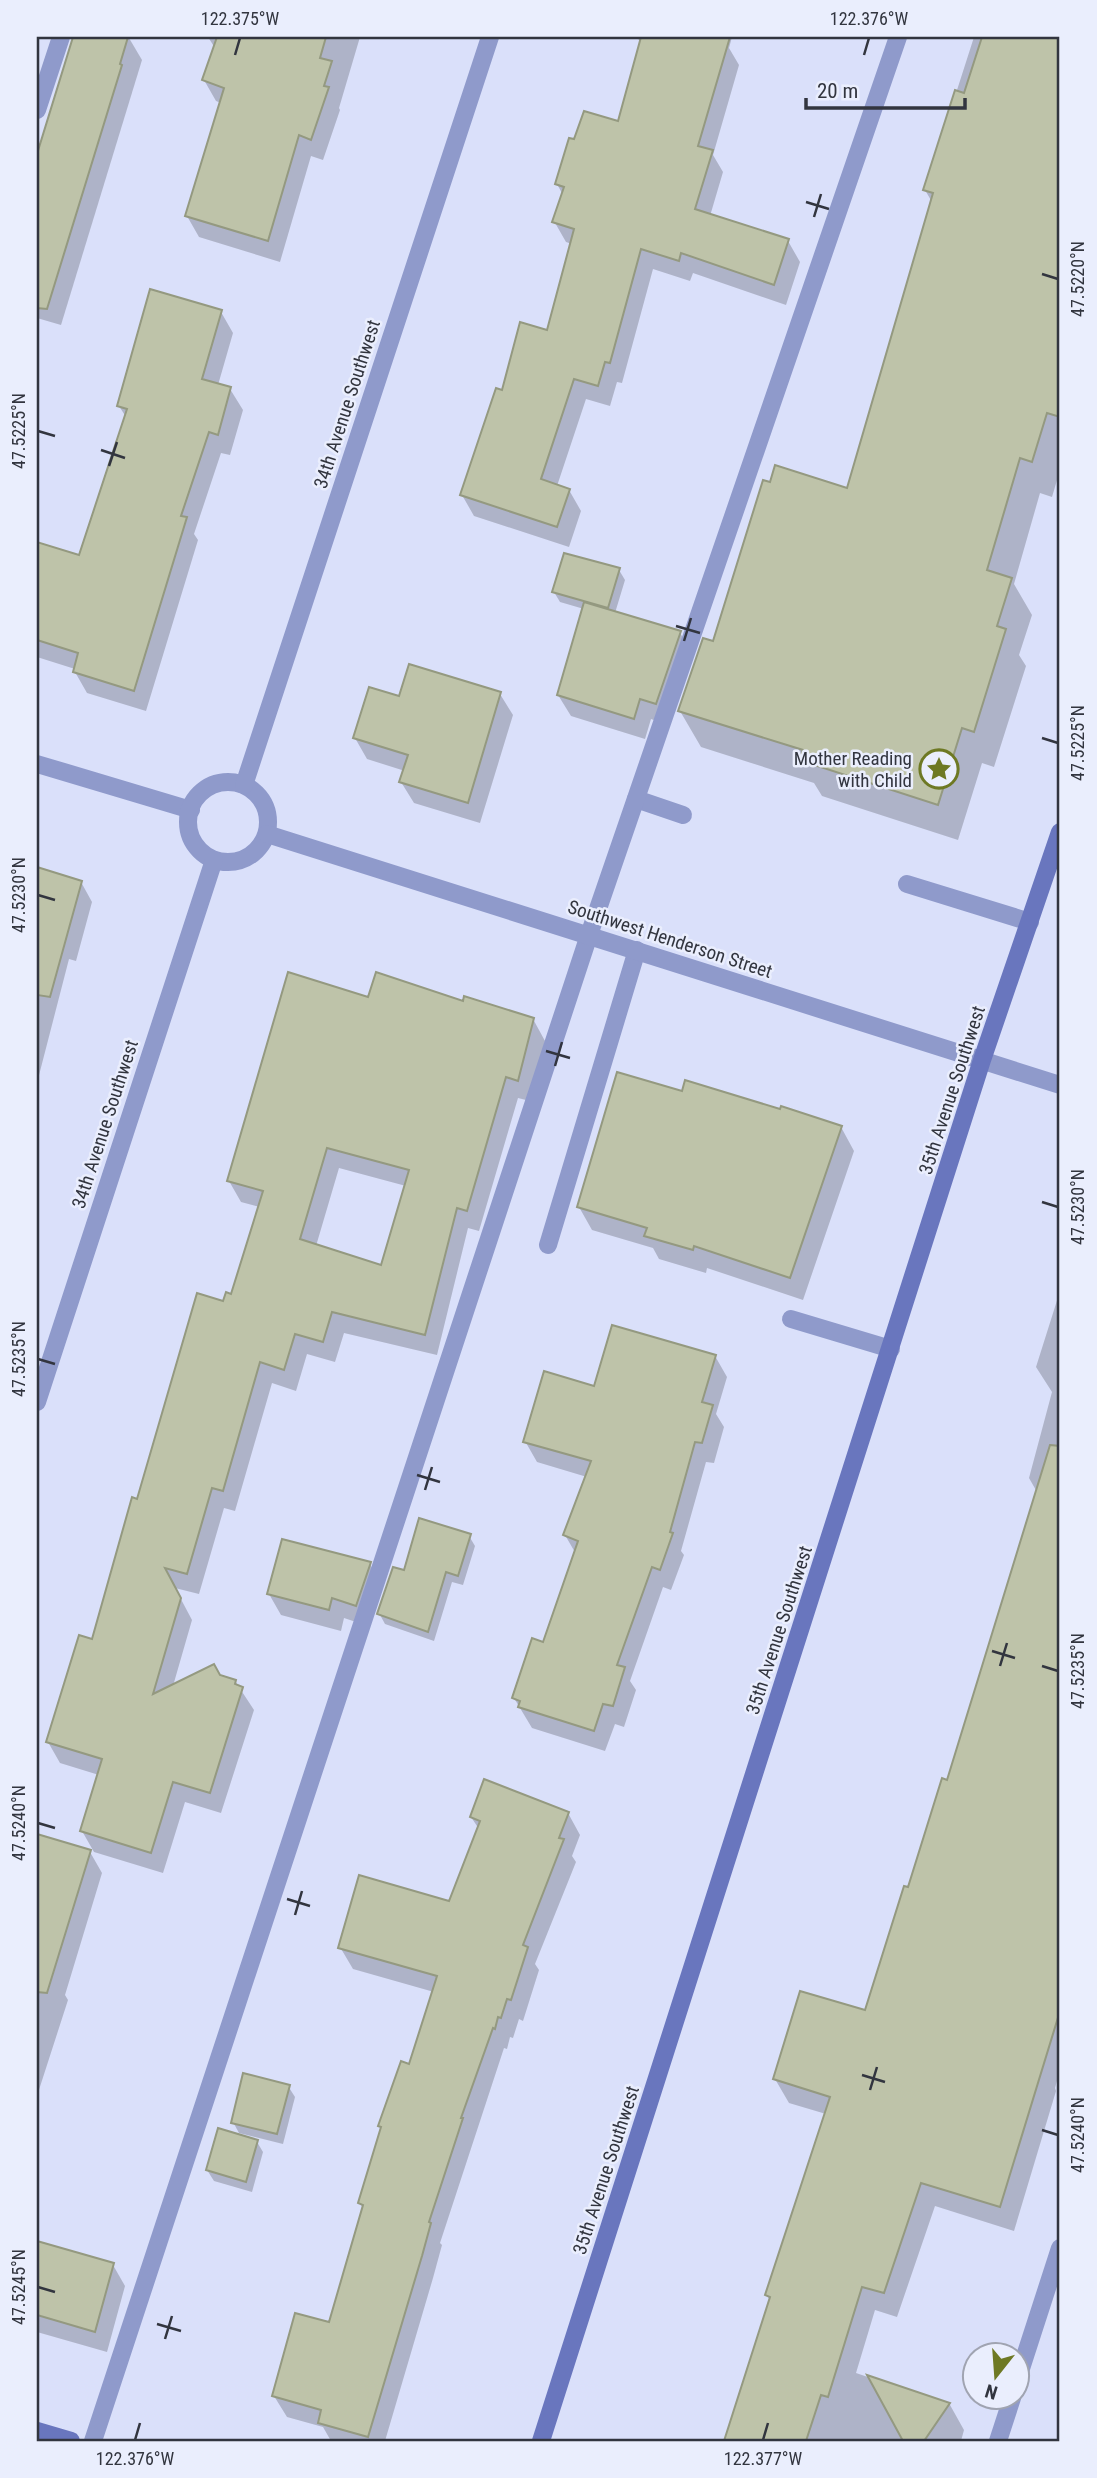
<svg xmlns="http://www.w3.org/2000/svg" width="1097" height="2478" font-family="'Roboto Condensed',sans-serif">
<rect width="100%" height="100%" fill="#dae0fa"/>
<!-- shadow -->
<g fill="#0003" fill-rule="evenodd">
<path d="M75 37 129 38 142 60 61 325 37 318V159Z"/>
<path d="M208 37H360L339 108 340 110 323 160 311 156 280 262 199 237 187 216 221 103 216 101 204 80 215 48Z"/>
<path d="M633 37H732L729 48 739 65 713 155 723 172 710 216 788 241 800 262 786 305 693 273 690 281 653 269 622 383 617 382 610 406 586 399 557 486 569 490 581 511 569 547 474 516 462 495 503 392 548 332 572 244 566 242 554 221 563 195 557 184 576 142 619 123 642 41Z"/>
<path d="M974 37H1060V470L1052 497 1040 493 1014 584 1032 615 1019 655 1026 666 994 767 982 763 958 840 822 796 814 783 701 747 680 711 714 643 848 490 932 202 925 190Z"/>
<path d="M221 312 233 333 218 385 230 389 243 410 230 455 221 453 194 534 198 540 146 711 87 693 75 672V669L37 657V544L80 557 126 417 119 406Z"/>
<path d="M619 570 625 580 615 613 680 633 693 654 668 725 651 719 645 739 571 716 558 695 584 609 560 602 554 592Z"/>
<path d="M500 694 513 715 480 823 414 803 401 782 405 771 367 759 355 738 400 699Z"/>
<path d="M37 870 81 882 92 902 76 961 69 959 37 1083Z"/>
<path d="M369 999 464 1003 533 1019 545 1041 530 1101 518 1098 479 1231 468 1228 437 1355 344 1333 335 1362 307 1354 296 1391 272 1383 235 1511 224 1508 199 1594 175 1588 192 1620 173 1686 220 1677 235 1681 254 1710 221 1813 185 1802 163 1873 94 1852 82 1831 99 1775 60 1763 48 1742 93 1641 138 1501 224 1303 232 1296 260 1207 241 1202 229 1181ZM339 1168 406 1186 382 1267 316 1246Z"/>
<path d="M683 1093 841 1127 854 1151 803 1300 707 1268 706 1273 659 1259 653 1248 592 1230 579 1207Z"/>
<path d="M1060 1291V2070L1055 2088 1056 2091 1014 2231 935 2206 897 2317 875 2310 856 2373 950 2405 964 2430 961 2441H726L771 2302 767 2295 826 2114 789 2103 775 2079 866 2013 948 1782 1037 1492 1029 1478 1052 1392 1036 1367Z"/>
<path d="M715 1356 727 1377 716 1414 724 1427 714 1463 706 1462 681 1551 684 1555 671 1590 663 1587 630 1681 636 1690 624 1727 615 1724 605 1751 532 1728 514 1698 544 1644 576 1554 565 1535 587 1477 537 1462 525 1441 595 1388Z"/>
<path d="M469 1536 475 1546 463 1585 452 1582 434 1641 385 1624 379 1613Z"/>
<path d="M369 1563 382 1584 368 1626 344 1618 341 1631 281 1615 269 1594Z"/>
<path d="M568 1813 580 1835 572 1856 576 1862 535 1964 539 1970 523 2021 519 2019 513 2038 510 2037 507 2049 504 2048 440 2243 442 2245 433 2278 385 2441H331L323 2427 287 2417 274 2396 330 2324 364 2210 360 2203 382 2130 380 2126 410 2066 434 1992 353 1969 340 1947 450 1903 479 1829 471 1817Z"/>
<path d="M37 1836 90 1852 102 1873 65 1995 68 2000 37 2096Z"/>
<path d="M288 2086 295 2097 283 2144 239 2133 233 2122Z"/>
<path d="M257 2142 263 2152 252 2192 214 2181 207 2170Z"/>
<path d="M37 2243 113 2265 125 2286 107 2352 37 2332Z"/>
</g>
<!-- building -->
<g fill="#bec3a9" stroke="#949980" stroke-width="2" fill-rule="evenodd">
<path d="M73 37H128L120 64 122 65 47 309 37 308V154Z"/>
<path d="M217 37H326L320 58 332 61 324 86 329 87 311 140 299 135 268 241 185 216 224 88 202 80Z"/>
<path d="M641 37H730L698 146 713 150 695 209 789 239 774 285 681 253 679 261 641 249 610 363 605 362 598 386 574 379 541 479 570 489 557 527 460 495 496 388 502 390 520 322 547 330 574 229 552 222 564 187 555 184 569 138 574 139 584 111 618 121Z"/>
<path d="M982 37H1060V417L1047 413 1032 462 1020 458 987 570 1012 578 997 626 1006 629 974 732 962 728 938 805 799 760 803 750 678 711 703 638 713 641 763 480 770 482 775 465 847 488 933 193 923 190 955 90 964 93Z"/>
<path d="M150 289 222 310 202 379 231 387 218 435 209 432 181 516 187 517 134 691 73 672 78 653 37 640V542L79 555 127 409 117 406Z"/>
<path d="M564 553 620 568 608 608 552 592Z"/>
<path d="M584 602 681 631 656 704 640 699 634 719 557 695Z"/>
<path d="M409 664 501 692 468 803 399 782 408 755 353 738 369 687 399 696Z"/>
<path d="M37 867 82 881 50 997 37 995Z"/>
<path d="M288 972 368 997 376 972 463 1001 464 996 534 1018 518 1081 506 1077 467 1211 457 1208 425 1335 332 1312 323 1342 295 1334 284 1370 260 1362 223 1491 212 1488 187 1574 165 1568 181 1598 153 1694 214 1664 220 1675 236 1680 235 1684 243 1687 210 1793 173 1782 151 1853 80 1831 102 1759 46 1742 79 1635 92 1639 132 1497 137 1499 197 1293 223 1301 226 1292 231 1294 263 1191 227 1181ZM327 1148 409 1170 381 1265 300 1239Z"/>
<path d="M617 1072 682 1091 685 1080 780 1109 781 1106 842 1126 790 1278 694 1246 693 1250 644 1236 647 1228 577 1207Z"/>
<path d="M612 1325 716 1355 702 1402 713 1405 702 1443 695 1442 670 1532 673 1533 660 1570 652 1567 617 1665 625 1667 613 1706 603 1704 594 1731 518 1707 520 1701 512 1698 532 1638 543 1642 578 1541 563 1535 591 1461 523 1442 544 1371 594 1386Z"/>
<path d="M1050 1445 1060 1446V2011L1000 2207 921 2183 884 2293 862 2287 828 2397 821 2395 806 2441H724L770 2297 765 2295 830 2097 773 2079 800 1991 865 2010 904 1886 908 1887 942 1778 947 1780Z"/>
<path d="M419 1518 471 1534 458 1576 446 1572 428 1632 377 1614 393 1567 404 1570Z"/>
<path d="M282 1539 371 1562 356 1606 332 1598 329 1610 267 1594Z"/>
<path d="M484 1779 569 1812 559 1838 564 1839 523 1945 528 1947 511 2000 507 1999 501 2018 498 2017 495 2029 493 2028 461 2118H463L429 2222 431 2223 422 2256 368 2437 318 2423 321 2410 272 2396 295 2313 329 2322 363 2205 358 2203 381 2127 378 2126 401 2061 409 2064 437 1976 338 1948 359 1875 449 1901 480 1821 470 1817Z"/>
<path d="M37 1834 91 1850 47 1993 37 1992Z"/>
<path d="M243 2073 290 2085 277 2134 231 2123Z"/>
<path d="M218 2128 258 2140 246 2182 206 2170Z"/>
<path d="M37 2241 114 2263 95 2332 37 2315Z"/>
<path d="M867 2375 950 2403 924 2441H903Z"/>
</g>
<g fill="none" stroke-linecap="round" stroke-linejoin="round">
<!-- lane -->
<g stroke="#8f9acb" stroke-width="18">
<path d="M37 110 61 37"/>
<path d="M636 799 683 815"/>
<path d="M907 884 1030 922"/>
<path d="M548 1245 637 950"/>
<path d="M791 1319 891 1349"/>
<path d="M1016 2384 1060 2248"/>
<path d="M93 2441 589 935 898 37"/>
<path d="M998 2441 1012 2398"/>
</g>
<!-- street -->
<g stroke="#8f9acb" stroke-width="18">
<path d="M37 764 191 810"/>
<circle cx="228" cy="822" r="40"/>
<path d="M244 785 490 37"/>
<path d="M267 834 1060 1085"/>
<path d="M37 1402 214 860"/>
</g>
<!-- secondary -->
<g stroke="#6976be" stroke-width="18">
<path d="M37 2431 71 2441"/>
<path d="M541 2441 982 1060 1060 832"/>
</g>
</g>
<!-- ticks -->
<path fill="none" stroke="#32353f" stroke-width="2.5" d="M235 55 240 38M864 55 869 38M806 202 829 209M814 217 821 194M1042 274 1058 279M38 431 55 436M101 450 125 458M109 466 117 442M676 626 700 633M684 641 691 618M1042 738 1058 743M38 895 55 900M546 1051 570 1058M555 1066 562 1042M1042 1202 1058 1207M38 1359 55 1364M417 1475 440 1482M425 1490 432 1467M992 1651 1015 1658M1000 1666 1007 1643M1042 1666 1058 1671M38 1823 55 1828M287 1899 310 1906M295 1915 302 1891M862 2075 885 2082M870 2090 877 2067M1042 2130 1058 2135M38 2287 55 2292M157 2324 181 2331M165 2339 172 2316M135 2440 140 2423M763 2440 768 2423"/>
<!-- icons -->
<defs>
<g id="sight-ring" transform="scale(2.0125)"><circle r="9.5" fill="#eaeefd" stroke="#6e7924" stroke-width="1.5"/><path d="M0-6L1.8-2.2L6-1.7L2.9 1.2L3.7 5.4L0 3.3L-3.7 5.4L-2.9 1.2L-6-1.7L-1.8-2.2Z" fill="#6e7924"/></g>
</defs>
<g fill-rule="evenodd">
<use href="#sight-ring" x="939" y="769"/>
</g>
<g text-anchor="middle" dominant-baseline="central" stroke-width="5" stroke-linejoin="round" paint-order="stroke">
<!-- street labels -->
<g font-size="19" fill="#32353f" stroke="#eaeefd">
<text transform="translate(347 404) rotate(-72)">34th Avenue Southwest</text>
<text transform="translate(670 939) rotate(18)">Southwest Henderson Street</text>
<text transform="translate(952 1090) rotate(-72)">35th Avenue Southwest</text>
<text transform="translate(105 1124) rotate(-72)">34th Avenue Southwest</text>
<text transform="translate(779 1630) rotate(-72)">35th Avenue Southwest</text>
<text transform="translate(606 2170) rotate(-72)">35th Avenue Southwest</text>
</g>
<!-- poi labels -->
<g font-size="19" fill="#32353f" stroke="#eaeefd" text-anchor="end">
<text x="912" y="758">Mother Reading<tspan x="912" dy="22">with Child</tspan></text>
</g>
</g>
<!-- border -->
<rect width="1097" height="2478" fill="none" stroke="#eaeefd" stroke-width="77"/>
<!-- north arrow -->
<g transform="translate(996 2376) rotate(197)"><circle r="33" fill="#eaeefd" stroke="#a0a4b1" stroke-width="2"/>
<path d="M0-5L12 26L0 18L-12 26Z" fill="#6e7924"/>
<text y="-10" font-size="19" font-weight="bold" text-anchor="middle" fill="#32353f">N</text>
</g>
<!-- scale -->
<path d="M806 98v10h159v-10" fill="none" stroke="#32353f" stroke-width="3.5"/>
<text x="817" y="98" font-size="21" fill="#32353f" stroke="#eaeefd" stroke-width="5" paint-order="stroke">20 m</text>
<rect x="38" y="38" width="1020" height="2402" fill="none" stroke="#32353f" stroke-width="2.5"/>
<g font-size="18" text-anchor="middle" fill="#32353f">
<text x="240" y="25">122.375°W</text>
<text x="869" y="25">122.376°W</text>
<text transform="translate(1078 279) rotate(-90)" y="6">47.5220°N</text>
<text transform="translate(19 431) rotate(-90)" y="6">47.5225°N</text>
<text transform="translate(1078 743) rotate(-90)" y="6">47.5225°N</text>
<text transform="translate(19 895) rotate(-90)" y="6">47.5230°N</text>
<text transform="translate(1078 1207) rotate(-90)" y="6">47.5230°N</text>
<text transform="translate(19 1359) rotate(-90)" y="6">47.5235°N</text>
<text transform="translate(1078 1671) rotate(-90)" y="6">47.5235°N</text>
<text transform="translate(19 1823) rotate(-90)" y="6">47.5240°N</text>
<text transform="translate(1078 2135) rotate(-90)" y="6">47.5240°N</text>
<text transform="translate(19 2287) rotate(-90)" y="6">47.5245°N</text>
<text x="135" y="2465">122.376°W</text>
<text x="763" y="2465">122.377°W</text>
</g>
</svg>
